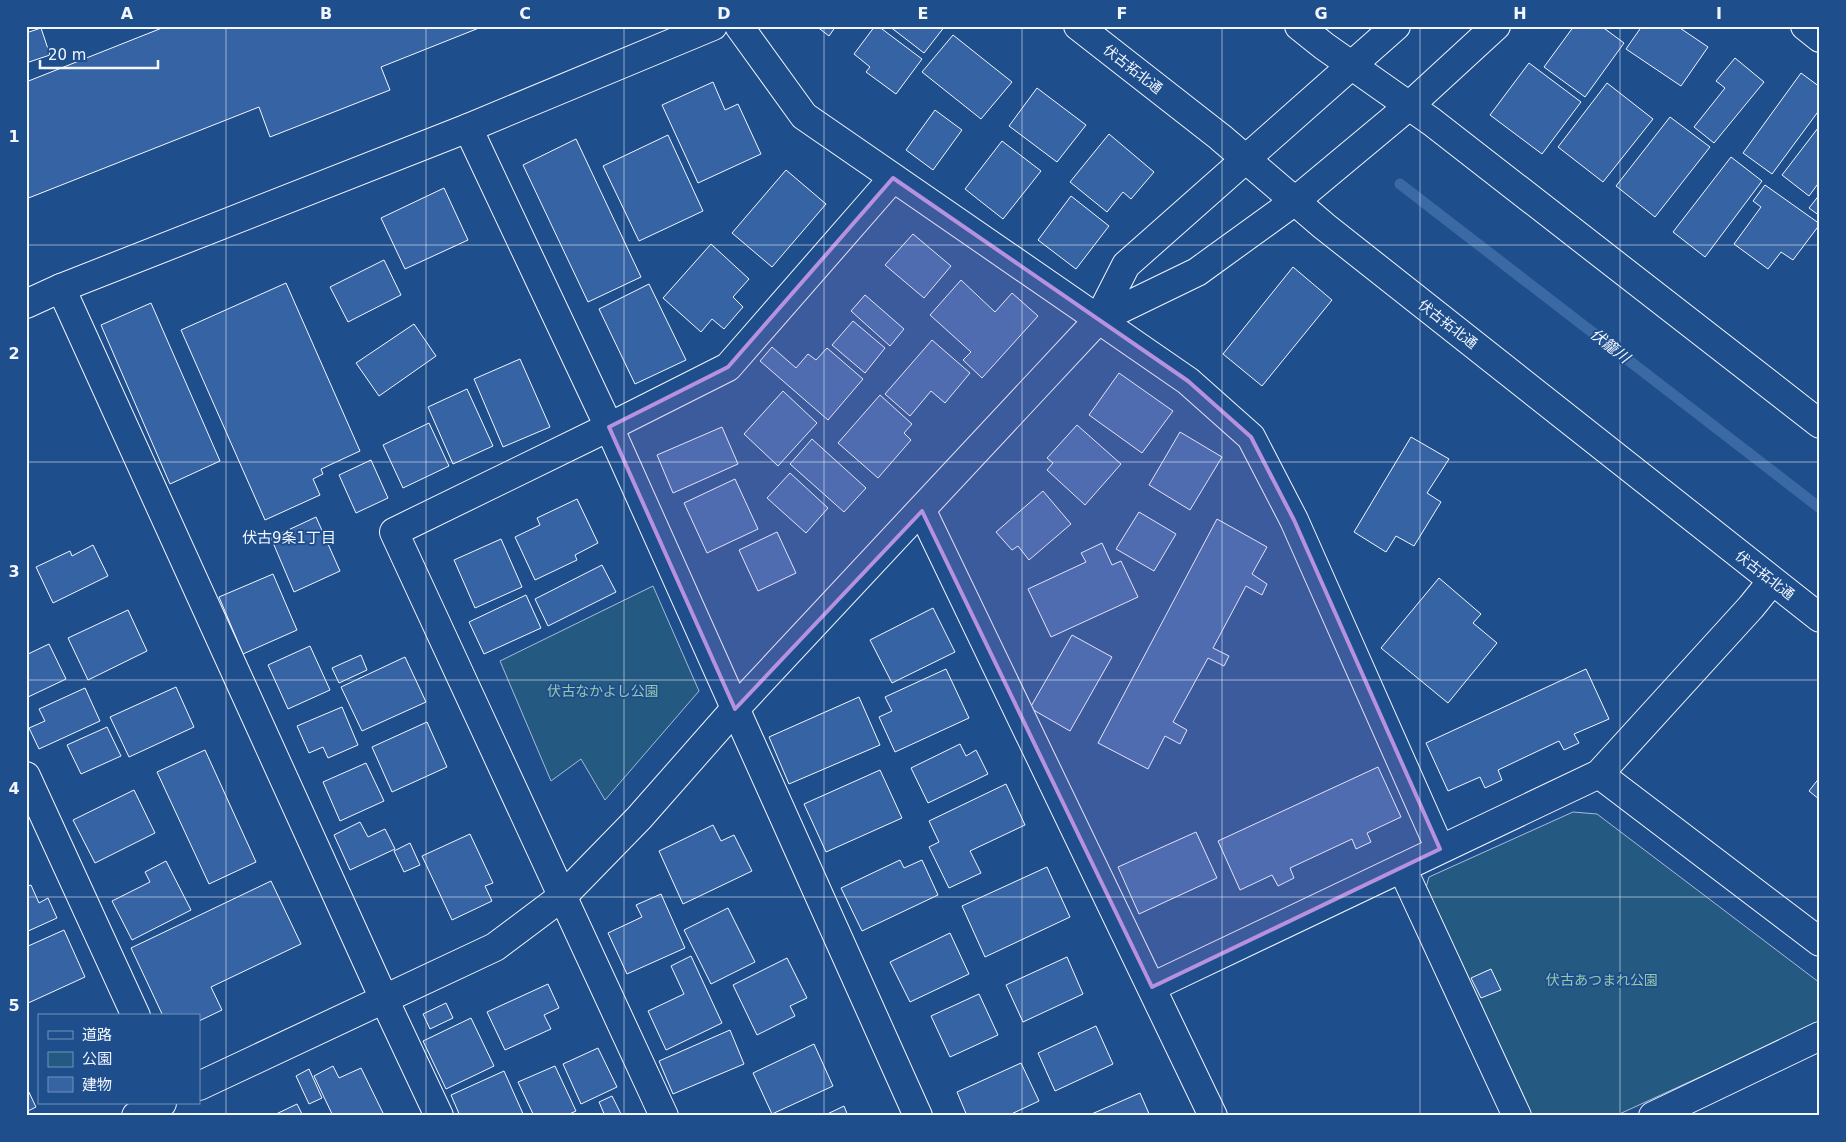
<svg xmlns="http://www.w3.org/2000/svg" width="1846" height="1142" font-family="'DejaVu Sans','Noto Sans JP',sans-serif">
<rect width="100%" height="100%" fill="#1f4e8c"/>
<!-- green -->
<g fill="#245a82" stroke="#a8bbd7">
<path d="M653 586 699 691 605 800 581 759 551 781 500 661Z"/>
<path d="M1573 812 1597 814 1820 983V1022L1615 1116H1523L1423 898 1429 877Z"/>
</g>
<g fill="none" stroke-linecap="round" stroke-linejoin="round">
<!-- stream -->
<path stroke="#3b69a3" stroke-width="11" d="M1400 184 1820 508"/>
</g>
<!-- building -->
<g fill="#3563a3" stroke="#f2f6ff">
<path d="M167 26H484L381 67 390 90 270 137 259 107 26 199V82Z"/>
<path d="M816 26H836L829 36Z"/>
<path d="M875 26H878L922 59 896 94 866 72 870 67 854 54Z"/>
<path d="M889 26H945L924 53Z"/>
<path d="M1574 26H1601L1624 43 1585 97 1544 67Z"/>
<path d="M1642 26H1677L1708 47 1681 86 1626 49Z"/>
<path d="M41 28 50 55 26 63V33Z"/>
<path d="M953 35 1012 82 981 119 922 72Z"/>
<path d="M1735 58 1764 82 1714 143 1694 127 1725 88 1716 81Z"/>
<path d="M1529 63 1581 102 1542 154 1490 115Z"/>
<path d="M1801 73 1820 87V109L1772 174 1743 153Z"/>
<path d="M713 82 725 110 738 104 761 154 698 183 662 105Z"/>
<path d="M1607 83 1653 119 1603 182 1558 147Z"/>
<path d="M1037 88 1086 125 1057 162 1009 126Z"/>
<path d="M935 110 962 130 933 170 906 150Z"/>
<path d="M1670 117 1710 147 1655 217 1616 186Z"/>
<path d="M1818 128 1820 129V181L1809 196 1782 175Z"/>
<path d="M1109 134 1154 172 1131 199 1123 192 1107 212 1070 182Z"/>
<path d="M668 135 703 211 639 241 603 166Z"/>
<path d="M576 139 641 277 588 302 523 165Z"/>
<path d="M1002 141 1041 171 1003 219 965 189Z"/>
<path d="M1731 157 1762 181 1705 257 1673 232Z"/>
<path d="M786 170 826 204 772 267 732 233Z"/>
<path d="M1765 185 1820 224 1793 260 1781 252 1768 269 1734 244 1761 207 1753 201Z"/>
<path d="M444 188 468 240 405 269 381 218Z"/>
<path d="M1820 194V216L1809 208Z"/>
<path d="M1071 196 1109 226 1076 269 1038 240Z"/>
<path d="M913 234 951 266 924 298 885 265Z"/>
<path d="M711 244 749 279 733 297 743 307 724 329 712 319 701 332 663 298Z"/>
<path d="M384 260 401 295 348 322 330 287Z"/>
<path d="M1293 267 1332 300 1262 386 1223 354Z"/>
<path d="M961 280 995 312 1012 293 1038 316 982 378 963 360 971 352 930 315Z"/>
<path d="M286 283 360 451 321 469 323 474 313 479 320 495 265 520 181 330Z"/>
<path d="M649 284 686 360 635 384 599 309Z"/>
<path d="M865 295 904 329 890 346 851 311Z"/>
<path d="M151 303 220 461 170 484 101 325Z"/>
<path d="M853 321 885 348 865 373 832 345Z"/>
<path d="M414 324 436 356 379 396 356 363Z"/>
<path d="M932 340 970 373 945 403 931 391 910 416 885 394Z"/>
<path d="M772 347 796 368 808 354 816 360 827 348 863 379 828 420 760 361Z"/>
<path d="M520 359 550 427 503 447 474 379Z"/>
<path d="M1119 373 1173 411 1142 453 1089 415Z"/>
<path d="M467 389 493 446 453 464 428 407Z"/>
<path d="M783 391 817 423 778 466 744 434Z"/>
<path d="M880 395 912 424 904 433 911 440 878 478 838 443Z"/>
<path d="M429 423 449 466 403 488 383 445Z"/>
<path d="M1077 425 1121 464 1085 505 1047 470 1053 463 1047 458Z"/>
<path d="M722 427 738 464 673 493 657 455Z"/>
<path d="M1180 432 1222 457 1190 510 1149 485Z"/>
<path d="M1411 437 1449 459 1427 493 1441 502 1414 546 1396 536 1386 552 1354 532Z"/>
<path d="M812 439 866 488 844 512 790 464Z"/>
<path d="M371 460 388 498 356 513 339 475Z"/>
<path d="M790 473 828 508 806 533 767 498Z"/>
<path d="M735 479 758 529 707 553 684 503Z"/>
<path d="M1043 491 1071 524 1029 560 1018 546 1012 550 996 532Z"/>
<path d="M577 499 598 543 575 555 577 560 535 580 515 537 540 525 537 518Z"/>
<path d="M1139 512 1176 534 1154 571 1116 549Z"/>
<path d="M316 517 340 571 294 592 271 538Z"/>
<path d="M1217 519 1267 547 1252 574 1267 584 1262 595 1246 586 1213 648 1229 656 1224 666 1208 658 1173 722 1187 730 1180 744 1165 736 1148 769 1098 743Z"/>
<path d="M777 532 796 573 758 591 739 550Z"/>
<path d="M501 539 522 587 475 608 454 560Z"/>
<path d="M1102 543 1112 565 1121 561 1138 597 1051 637 1028 589 1086 562 1081 553Z"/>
<path d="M93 545 108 576 53 603 36 567 70 551 72 556Z"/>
<path d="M602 565 616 592 548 626 535 599Z"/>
<path d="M273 574 297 630 243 654 219 597Z"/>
<path d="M1439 578 1481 614 1473 623 1497 643 1448 703 1381 648Z"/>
<path d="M526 595 541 628 484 654 469 622Z"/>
<path d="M933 608 955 652 892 683 870 640Z"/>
<path d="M128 610 147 651 88 680 68 638Z"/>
<path d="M1072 635 1112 657 1070 731 1030 708Z"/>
<path d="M49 644 66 679 26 698V655Z"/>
<path d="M310 646 330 690 288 709 268 665Z"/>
<path d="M361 655 367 670 339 683 332 668Z"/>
<path d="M405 657 426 702 362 731 341 687Z"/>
<path d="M946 669 969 718 895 752 879 717 892 711 885 697Z"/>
<path d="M1586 669 1609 719 1574 734 1579 743 1564 750 1559 741 1498 770 1502 780 1485 788 1480 777 1448 791 1426 743Z"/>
<path d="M176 687 194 727 129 757 110 717Z"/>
<path d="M85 688 100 721 39 749 29 728 45 721 39 709Z"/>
<path d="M859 697 880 745 789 784 769 737Z"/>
<path d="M342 707 358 745 328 758 323 747 309 753 297 726Z"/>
<path d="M427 722 447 767 392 792 372 747Z"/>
<path d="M107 727 121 756 81 774 67 745Z"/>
<path d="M960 744 966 756 976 750 988 774 928 803 911 768Z"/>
<path d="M205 750 256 862 209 884 157 772Z"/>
<path d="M366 763 384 801 340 821 323 782Z"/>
<path d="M1378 767 1401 817 1367 833 1371 842 1356 849 1352 839 1290 868 1294 878 1278 886 1272 875 1240 890 1218 841Z"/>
<path d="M880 770 902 818 826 852 804 804Z"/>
<path d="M1820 777V800L1809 791Z"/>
<path d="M1006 784 1025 825 970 851 981 873 949 888 929 847 939 842 929 821Z"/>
<path d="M134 790 155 833 95 863 73 820Z"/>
<path d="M360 822 368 837 385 829 395 849 350 870 334 835Z"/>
<path d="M713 825 721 841 734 835 752 871 683 904 659 851Z"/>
<path d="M1196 832 1217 878 1139 914 1118 867Z"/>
<path d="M470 834 493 883 485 886 492 901 452 920 422 856Z"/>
<path d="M410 843 420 865 404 872 394 851Z"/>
<path d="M900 860 904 868 922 860 938 895 862 931 841 888Z"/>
<path d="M166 861 191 910 132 940 112 901 150 882 145 872Z"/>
<path d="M1047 867 1070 917 985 957 962 906Z"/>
<path d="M271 881 301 944 211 987 222 1010 199 1021V1016H163L131 948Z"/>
<path d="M31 885 39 903 48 898 57 918 26 932V887Z"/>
<path d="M661 894 685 948 627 974 608 933 642 917 636 905Z"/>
<path d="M728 908 755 962 711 984 684 930Z"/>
<path d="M64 930 85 977 26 1004V947Z"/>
<path d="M950 933 969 974 910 1002 890 962Z"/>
<path d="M691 956 722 1023 666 1050 648 1011 684 994 671 966Z"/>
<path d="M1067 957 1083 994 1023 1022 1006 985Z"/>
<path d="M787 958 807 998 790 1006 795 1016 757 1035 733 985Z"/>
<path d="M1491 969 1501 990 1481 998 1471 978Z"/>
<path d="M548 984 559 1008 544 1015 551 1029 505 1050 487 1012Z"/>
<path d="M979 994 998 1035 950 1057 931 1016Z"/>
<path d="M446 1003 453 1018 430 1029 423 1014Z"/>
<path d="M471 1018 494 1066 446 1089 423 1041Z"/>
<path d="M1096 1026 1113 1064 1055 1091 1038 1053Z"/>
<path d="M730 1030 744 1064 673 1094 659 1061Z"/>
<path d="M814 1044 833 1086 772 1114 753 1073Z"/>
<path d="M598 1048 617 1087 581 1104 563 1064Z"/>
<path d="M1021 1063 1039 1101 1007 1116H967L957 1092Z"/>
<path d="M333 1066 339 1078 361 1068 383 1113 379 1116H333L314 1076Z"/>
<path d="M555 1066 576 1111 565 1116H534L518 1082Z"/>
<path d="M309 1069 322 1098 309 1104 296 1076Z"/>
<path d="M504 1071 524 1116H460L451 1095Z"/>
<path d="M26 1086 36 1107 26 1112Z"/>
<path d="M1140 1093 1150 1116H1087Z"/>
<path d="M612 1096 622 1116H605L599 1102Z"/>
<path d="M297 1104 303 1116H272Z"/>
<path d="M844 1106 848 1116H823Z"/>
</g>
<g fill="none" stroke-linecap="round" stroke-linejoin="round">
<!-- street casing -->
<g stroke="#f2f6ff" stroke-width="30">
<g id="street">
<path d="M739 26 804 116 1188 381 1251 437 1294 520 1440 849"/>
<path d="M1805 26 1820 38"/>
<path d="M468 128 609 427 918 1116"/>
<path d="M61 288 384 999 439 1116"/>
<path d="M26 304 61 288 468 128 713 26"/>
<path d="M1098 320 1197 272 1295 201 1409 106 1496 26"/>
<path d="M922 511 1213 1116"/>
<path d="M1599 774 1820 942"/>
<path d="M26 776 136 1016"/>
<path d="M1402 868 1517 1116"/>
<path d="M1152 987 1599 774 1751 607 1772 581"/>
<path d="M199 1086 495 947 563 896 639 818 735 709 1098 320 1126 265 1396 26"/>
<path d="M136 1116 162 1103"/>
<path d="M664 1116 394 532 609 427 728 367 893 178"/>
<path d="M1653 1116 1820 1036"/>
</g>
</g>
<!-- secondary casing -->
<g stroke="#f2f6ff" stroke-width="30">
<g id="secondary">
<path d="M1078 26 1220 137 1324 226 1820 618"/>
<path d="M1299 26 1324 46 1432 122 1820 424"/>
</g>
</g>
<!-- street -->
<use href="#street" stroke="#1f4e8c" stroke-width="28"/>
<!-- secondary -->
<use href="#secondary" stroke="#1f4e8c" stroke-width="28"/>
</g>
<!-- marked area -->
<path fill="#b691df" fill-opacity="0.2" stroke="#b691df" stroke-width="4" stroke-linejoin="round" d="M893 178 1188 381 1251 437 1294 520 1440 849 1152 987 922 511 735 709 609 427 728 367Z"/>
<!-- grid -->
<path fill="none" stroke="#f2f6ff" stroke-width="1" stroke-opacity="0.55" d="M226 26V1116M426 26V1116M624 26V1116M824 26V1116M1022 26V1116M1222 26V1116M1420 26V1116M1620 26V1116M26 245H1820M26 462H1820M26 680H1820M26 897H1820"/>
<g text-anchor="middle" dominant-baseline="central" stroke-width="4" stroke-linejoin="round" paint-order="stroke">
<!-- street labels -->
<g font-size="14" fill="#f2f6ff" stroke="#1f4e8c">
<text transform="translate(1133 69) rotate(38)">伏古拓北通</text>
<text transform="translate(1448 324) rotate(38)">伏古拓北通</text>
<text transform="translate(1765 575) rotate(38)">伏古拓北通</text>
</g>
<!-- park labels -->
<g font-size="14" fill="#97c8a6" stroke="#1f4e8c">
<text x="603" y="691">伏古なかよし公園</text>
<text x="1602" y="980">伏古あつまれ公園</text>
</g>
<!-- water labels -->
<g font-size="15" font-style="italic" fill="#f2f6ff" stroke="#1f4e8c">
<text transform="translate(1610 346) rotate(38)">伏籠川</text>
</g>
<!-- neighbourhood labels -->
<g font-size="15" fill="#f2f6ff" stroke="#1f4e8c">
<text x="289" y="538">伏古9条1丁目</text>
</g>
</g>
<!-- border -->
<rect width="1846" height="1142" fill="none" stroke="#1f4e8c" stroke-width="55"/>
<!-- legend -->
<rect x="38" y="1014" width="162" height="90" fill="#1f4e8c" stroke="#7391ba"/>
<rect x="48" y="1031" width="25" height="8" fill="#1f4e8c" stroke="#7391ba"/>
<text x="82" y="1040" font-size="15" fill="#f2f6ff">道路</text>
<rect x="48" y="1052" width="25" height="15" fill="#245a82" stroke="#7391ba"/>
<text x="82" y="1064" font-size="15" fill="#f2f6ff">公園</text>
<rect x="48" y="1077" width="25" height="15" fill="#3563a3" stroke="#7391ba"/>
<text x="82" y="1090" font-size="15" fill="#f2f6ff">建物</text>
<!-- scale -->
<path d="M40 60v8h118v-8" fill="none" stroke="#f2f6ff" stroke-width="2.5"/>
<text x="48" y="60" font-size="15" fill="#f2f6ff" stroke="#1f4e8c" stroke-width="4" paint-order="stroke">20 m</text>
<rect x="28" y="28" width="1790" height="1086" fill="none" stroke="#f2f6ff" stroke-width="2"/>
<g font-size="16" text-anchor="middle" font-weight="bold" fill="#f2f6ff">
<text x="127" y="19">A</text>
<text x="326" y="19">B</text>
<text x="525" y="19">C</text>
<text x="724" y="19">D</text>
<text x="923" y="19">E</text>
<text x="1122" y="19">F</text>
<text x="1321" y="19">G</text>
<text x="1520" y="19">H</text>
<text x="1719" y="19">I</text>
<text x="14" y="142">1</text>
<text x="14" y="359">2</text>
<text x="14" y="577">3</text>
<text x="14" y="794">4</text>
<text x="14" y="1011">5</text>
</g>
</svg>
